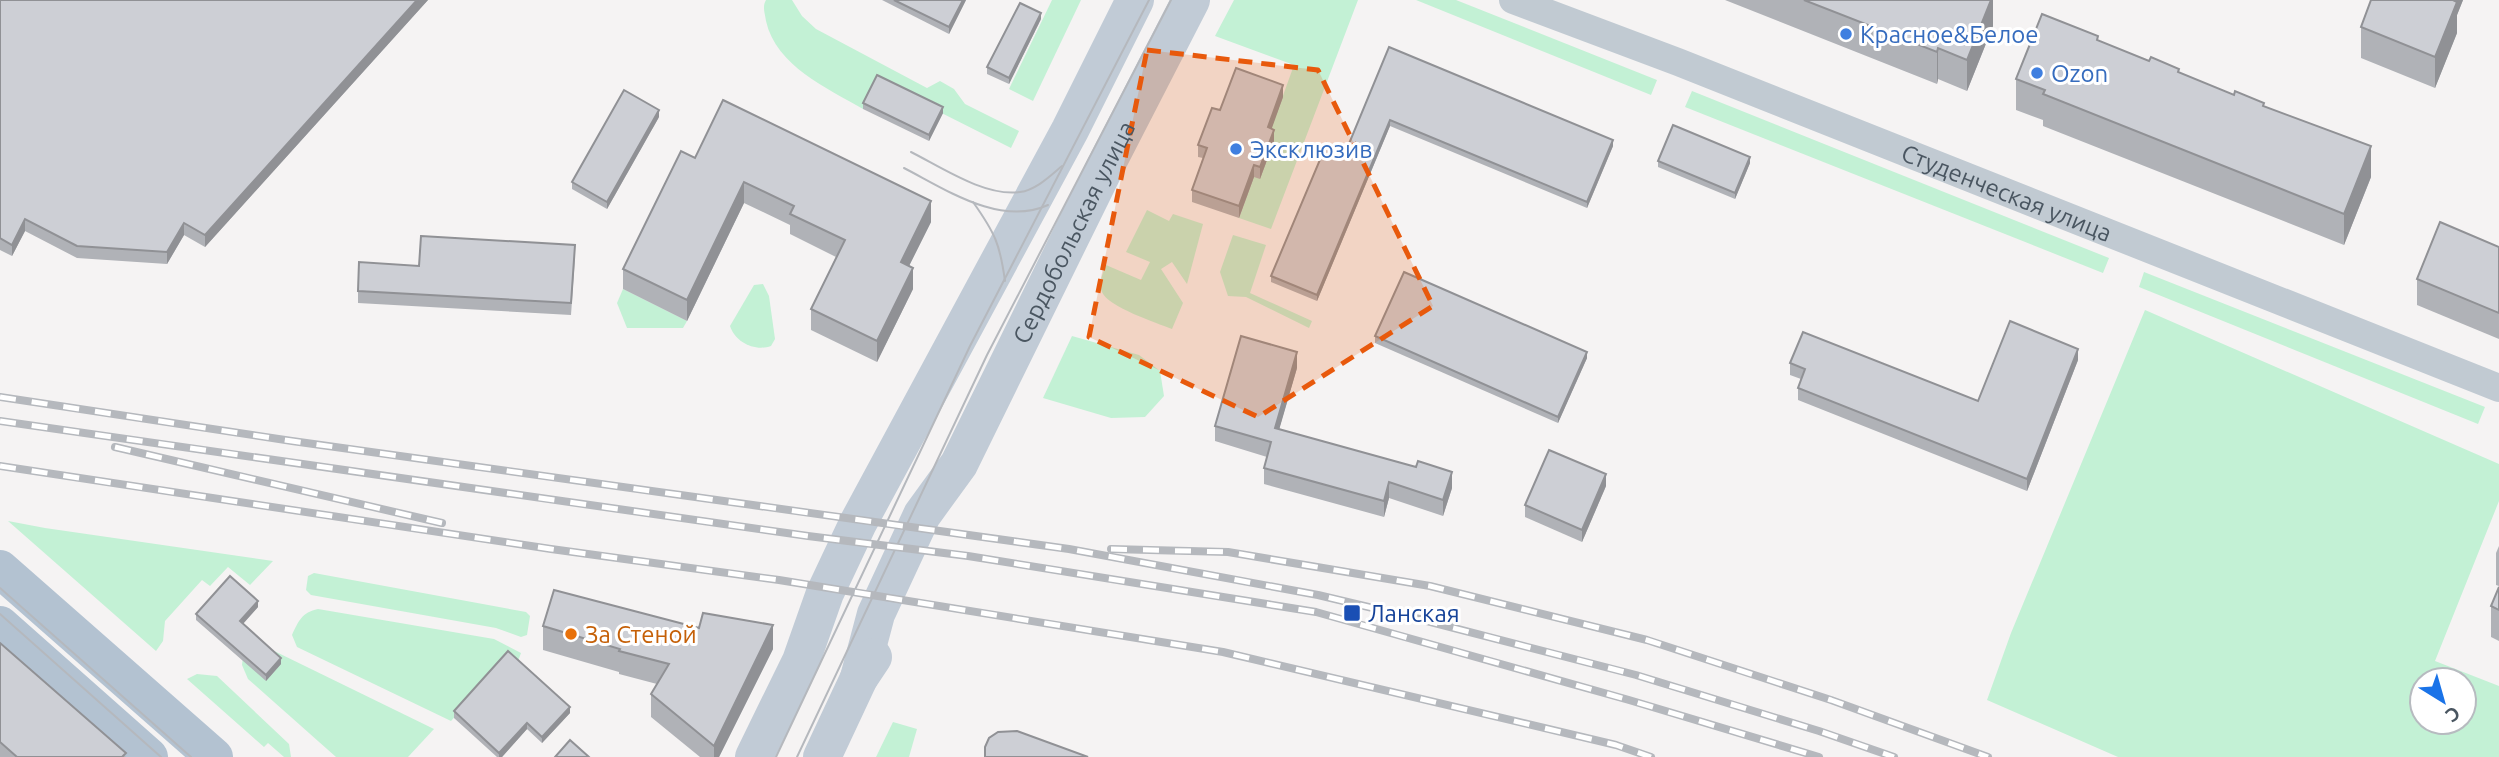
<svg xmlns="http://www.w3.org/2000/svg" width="2499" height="757" font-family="Ubuntu,sans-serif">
<rect width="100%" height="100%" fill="#f5f3f3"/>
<!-- green -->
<g fill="#c3f1d5" fill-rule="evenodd">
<path d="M766 0H792L802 16 816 29 927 88 940 81 954 89 965 104 1019 131 1011 148 878 81 863 109C827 88 776 66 766 21 765 13 762 7 766 0Z"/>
<path d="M1052 0H1081L1033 101 1009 89Z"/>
<path d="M1234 0H1358L1271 229 1239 218 1294 65 1215 36Z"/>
<path d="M1416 0H1456L1657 80 1651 95Z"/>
<path d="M1692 91 2109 258 2103 273 1685 107Z"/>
<path d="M1147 210 1169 221 1173 214 1203 224 1187 284 1172 262 1161 269 1183 303 1172 329C1157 323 1108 307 1102 292 1098 283 1103 273 1106 265L1141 280 1150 262 1126 252Z"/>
<path d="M1233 235 1266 245 1250 293 1312 321 1309 328 1246 297 1228 296 1220 272Z"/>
<path d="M2144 272 2485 407 2478 424 2139 287Z"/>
<path d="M763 284 769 296 775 339 771 346C755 352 735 342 730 326L754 285Z"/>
<path d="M623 289 687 321 683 328H627L617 303Z"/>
<path d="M2145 310 2499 464V501L2435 661 2499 686V757H2118L1987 700 2011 633ZM2464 680V722H2422V680Z"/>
<path d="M1072 336 1139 355 1160 371 1164 396 1145 417 1111 418 1043 398Z"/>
<path d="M8 521 45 528 273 561 250 585 228 567 210 586 202 580 165 621 163 641 156 651Z"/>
<path d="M314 573 526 612 530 616 527 635 521 637 496 628 311 595 306 590 308 576Z"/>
<path d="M318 609 494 639 521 653 517 664 508 657 451 721 297 647 292 635C298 622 302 612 318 609Z"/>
<path d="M266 647 434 729 408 757H336L248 679 242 665 243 657Z"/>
<path d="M197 674 217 676 289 744 291 757H284L268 743 264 747 187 679Z"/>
<path d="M893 722 917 729 909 757H876Z"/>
</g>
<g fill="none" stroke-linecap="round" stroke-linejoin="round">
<!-- minor -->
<path stroke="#c1cad2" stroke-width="28" id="s1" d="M1513 0 1678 62 2499 388"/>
<!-- secondary -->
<g stroke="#c1cbd6" stroke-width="38">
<path id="s2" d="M859 678 876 614 922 515 959 464 1104 169 1191 0"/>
<path d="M754 757 801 661 825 593 858 523 1070 130 1135 0"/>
<path d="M822 757 859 678 873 657"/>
</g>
<!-- primary -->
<g stroke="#b3c2d1" stroke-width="38">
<path d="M0 569 214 757"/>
<path d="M0 625 149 757"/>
</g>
<!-- tram -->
<g stroke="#b5b8bd" stroke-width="2">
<path d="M911 152C941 167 985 197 1020 192 1036 190 1050 176 1062 166"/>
<path d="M904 168C945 189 1000 227 1048 205"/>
<path d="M973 202C995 233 1000 244 1005 281"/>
<path d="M0 588 191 757"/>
<path d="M0 614 161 757"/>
<path d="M776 757 970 346 1149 0"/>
<path d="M797 757 987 355 1171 0"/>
</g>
<!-- rail casing -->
<g stroke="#b5b8bd" stroke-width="8">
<g id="rail">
<path d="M0 397 292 441 1069 549 1318 595 1419 619 1636 675 1819 731 1894 757"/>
<path d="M0 421 808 536 968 556 1316 612 1629 700 1819 757"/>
<path d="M115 447 442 523"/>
<path d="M0 466 551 549 779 580 1223 652 1616 745 1651 757"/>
<path d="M1111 549 1228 552 1430 586 1647 640 1831 700 1988 757"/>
</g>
</g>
<!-- rail -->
<use href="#rail" stroke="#fff" stroke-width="5" stroke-dasharray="16" stroke-linecap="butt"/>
</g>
<!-- wall -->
<g fill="#b0b2b7">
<path d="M0 0H428L205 247 184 235 167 264 77 258 25 231 12 256 0 250Z"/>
<path d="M882 0H966L949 34Z"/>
<path d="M1725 0H1993V26L1967 91 1938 79 1937 84Z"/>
<path d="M2371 0H2463L2457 15V33L2435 88 2361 58V27Z"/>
<path d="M1041 19 1009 84 987 74V67Z"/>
<path d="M2098 41 2264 107 2371 177 2344 245 2043 126V120L2016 110V79Z"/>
<path d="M1389 47 1613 146 1587 208 1390 126 1317 301 1271 282V276L1346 151Z"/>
<path d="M1283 97 1271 129 1274 141 1260 179 1254 177 1239 218 1192 202V190L1203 158 1198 157V145L1220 110Z"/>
<path d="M863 103 943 113 929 141 863 109Z"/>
<path d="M659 117 607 209 572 189V182Z"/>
<path d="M695 158 931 222 909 266 913 289 877 362 811 330V309L836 257 790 234V225L744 203 687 321 623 289V269Z"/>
<path d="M1658 161 1750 163 1735 199 1658 167Z"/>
<path d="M2499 247V339L2417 305V279Z"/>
<path d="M575 257 571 315 358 303V291L419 266Z"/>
<path d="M1375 336 1587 358 1558 423 1375 343Z"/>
<path d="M2078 360 2027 491 1798 400V388L1801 379 1790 375V363L1978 401Z"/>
<path d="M1297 368 1279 429 1452 488 1443 516 1389 498 1384 517 1264 484V468L1267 457 1215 441V426Z"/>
<path d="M1606 486 1582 542 1525 517V505Z"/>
<path d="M2499 546V586L2496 585V553Z"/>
<path d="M2491 606 2499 610V641L2491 637Z"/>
<path d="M258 607 243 624 281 664 266 681 196 620V614Z"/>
<path d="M543 626 773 649 719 757H700L651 717V694L657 684 619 674V672L543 650Z"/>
<path d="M0 643 126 757H0Z"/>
<path d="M454 711 570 713 542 743 527 729 502 757H497L454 718Z"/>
</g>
<!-- shaded-wall -->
<g fill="#909195">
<path d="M417 0H428L205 247V235Z"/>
<path d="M963 0H966L949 34V27Z"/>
<path d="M1991 0H1993V26L1967 91V60Z"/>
<path d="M2451 0H2463L2457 15V33L2435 88V57Z"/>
<path d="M1041 13V19L1009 84V78Z"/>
<path d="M1938 48V79L1937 84V52Z"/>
<path d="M1283 85V97L1268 139V127Z"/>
<path d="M943 107V113L929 141V135Z"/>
<path d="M659 110V117L607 209V202Z"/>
<path d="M1390 120V126L1317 301V295Z"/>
<path d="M1274 130V141L1260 179V167Z"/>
<path d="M1613 140V146L1587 208V202Z"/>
<path d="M2371 146V177L2344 245V214Z"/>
<path d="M1750 157V163L1735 199V193Z"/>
<path d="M1254 165V177L1239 218V206Z"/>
<path d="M744 182V203L687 321V300Z"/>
<path d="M931 201V222L901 282V262Z"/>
<path d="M25 219V231L12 256V245Z"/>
<path d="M184 223V235L167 264V252Z"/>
<path d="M913 268V289L877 362V341Z"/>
<path d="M2078 349V360L2027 491V479Z"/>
<path d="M1297 352V368L1275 444V428Z"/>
<path d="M1587 352V358L1558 423V417Z"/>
<path d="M1452 472V488L1443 516V500Z"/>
<path d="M1606 474V486L1582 542V530Z"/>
<path d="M1389 482V498L1384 517V501Z"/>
<path d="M258 601V607L240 627V621Z"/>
<path d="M773 625V649L719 757H714V746Z"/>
<path d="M281 658V664L266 681V675Z"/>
<path d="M570 707V713L542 743V737Z"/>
<path d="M527 723V729L502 757H499V753Z"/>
</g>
<!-- building -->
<g fill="#cdcfd5" stroke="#909195" stroke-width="2">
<path d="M0 0H417L205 235 184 223 167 252 77 246 25 219 12 245 0 238Z"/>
<path d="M894 0H963L949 27Z"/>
<path d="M1804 0H1991L1967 60 1938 48 1937 52Z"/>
<path d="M2371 0H2453L2457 2 2435 57 2361 27Z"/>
<path d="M1020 3 1041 13 1009 78 987 67Z"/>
<path d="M2042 14 2098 36 2097 40 2149 61 2151 57 2179 69 2178 72 2234 95 2235 91 2264 103 2263 106 2371 146 2344 214 2043 94 2045 90 2016 79Z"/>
<path d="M1389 47 1613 140 1587 202 1390 120 1317 295 1271 276 1327 143 1346 151Z"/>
<path d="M1236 68 1283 85 1268 127 1274 130 1260 167 1254 165 1239 206 1192 190 1207 148 1198 145 1212 108 1220 110Z"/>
<path d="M877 75 943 107 929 135 863 103Z"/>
<path d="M624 90 659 110 607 202 572 182Z"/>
<path d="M723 100 931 201 901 262 913 268 877 341 811 309 845 240 790 214 794 206 744 182 687 300 623 269 681 151 695 158Z"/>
<path d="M1673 125 1750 157 1735 193 1658 161Z"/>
<path d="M2440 222 2499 247V313L2417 279Z"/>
<path d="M421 236 575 245 571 303 358 291 359 262 419 266Z"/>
<path d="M1404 272 1587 352 1558 417 1375 336Z"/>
<path d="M2010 321 2078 349 2027 479 1798 388 1805 369 1790 363 1803 332 1978 401Z"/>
<path d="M1241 336 1297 352 1275 428 1416 467 1418 461 1452 472 1443 500 1389 482 1384 501 1264 468 1271 442 1215 426Z"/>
<path d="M1549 450 1606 474 1582 530 1525 505Z"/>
<path d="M230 576 258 601 240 621 281 658 266 675 196 614Z"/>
<path d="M2499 587V610L2491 606Z"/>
<path d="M554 590 699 628 703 613 773 625 714 746 651 694 669 664 619 651 620 649 543 626Z"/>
<path d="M0 643 126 753 122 757H17L0 742Z"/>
<path d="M508 651 570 707 542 737 527 723 499 753 454 711Z"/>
<path d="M1017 731 1088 757H985V747L989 738 998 732Z"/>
<path d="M570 740 589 757H555Z"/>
</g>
<!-- marked area -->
<path fill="#e8590c" fill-opacity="0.2" stroke="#e8590c" stroke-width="5" stroke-dasharray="14 9" stroke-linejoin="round" d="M1147 50 1318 70 1433 306 1258 417 1089 337Z"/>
<!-- markers -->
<g fill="#3f7fe0" stroke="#fff" stroke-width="2.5">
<circle cx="1846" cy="34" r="7"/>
<circle cx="2037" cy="73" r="7"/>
<circle cx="1236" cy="149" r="7"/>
</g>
<rect fill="#1a4fb4" stroke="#fff" stroke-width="2.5" x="1343" y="604" width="18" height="18" rx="3.5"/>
<circle fill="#e8710a" stroke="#fff" stroke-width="2.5" cx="571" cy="634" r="7"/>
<g text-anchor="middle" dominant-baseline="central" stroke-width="6" stroke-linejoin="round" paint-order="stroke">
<!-- shop labels -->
<g font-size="24" fill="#366cbe" stroke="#fff" text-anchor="start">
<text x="1860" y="34">Красное&amp;Белое</text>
<text x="2051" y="73">Ozon</text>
<text x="1250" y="149">Эксклюзив</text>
</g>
<!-- street labels -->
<g font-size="24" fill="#4a5661" stroke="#fff">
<text stroke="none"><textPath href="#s1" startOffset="530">Студенческая улица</textPath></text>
<text stroke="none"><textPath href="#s2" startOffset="497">Сердобольская улица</textPath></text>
</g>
<!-- transit labels -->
<g font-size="24" fill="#164399" stroke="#fff" text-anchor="start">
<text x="1368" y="613">Ланская</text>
</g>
<!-- food labels -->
<g font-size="24" fill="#c56008" stroke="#fff" text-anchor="start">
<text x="585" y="634">За Стеной</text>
</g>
</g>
<!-- north arrow -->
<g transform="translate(2443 701) rotate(143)"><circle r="33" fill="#ffffff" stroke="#b7bbc0" stroke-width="2"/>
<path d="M0-5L12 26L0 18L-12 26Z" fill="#1a73e8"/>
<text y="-10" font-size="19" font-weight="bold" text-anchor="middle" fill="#4a5661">С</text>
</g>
</svg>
